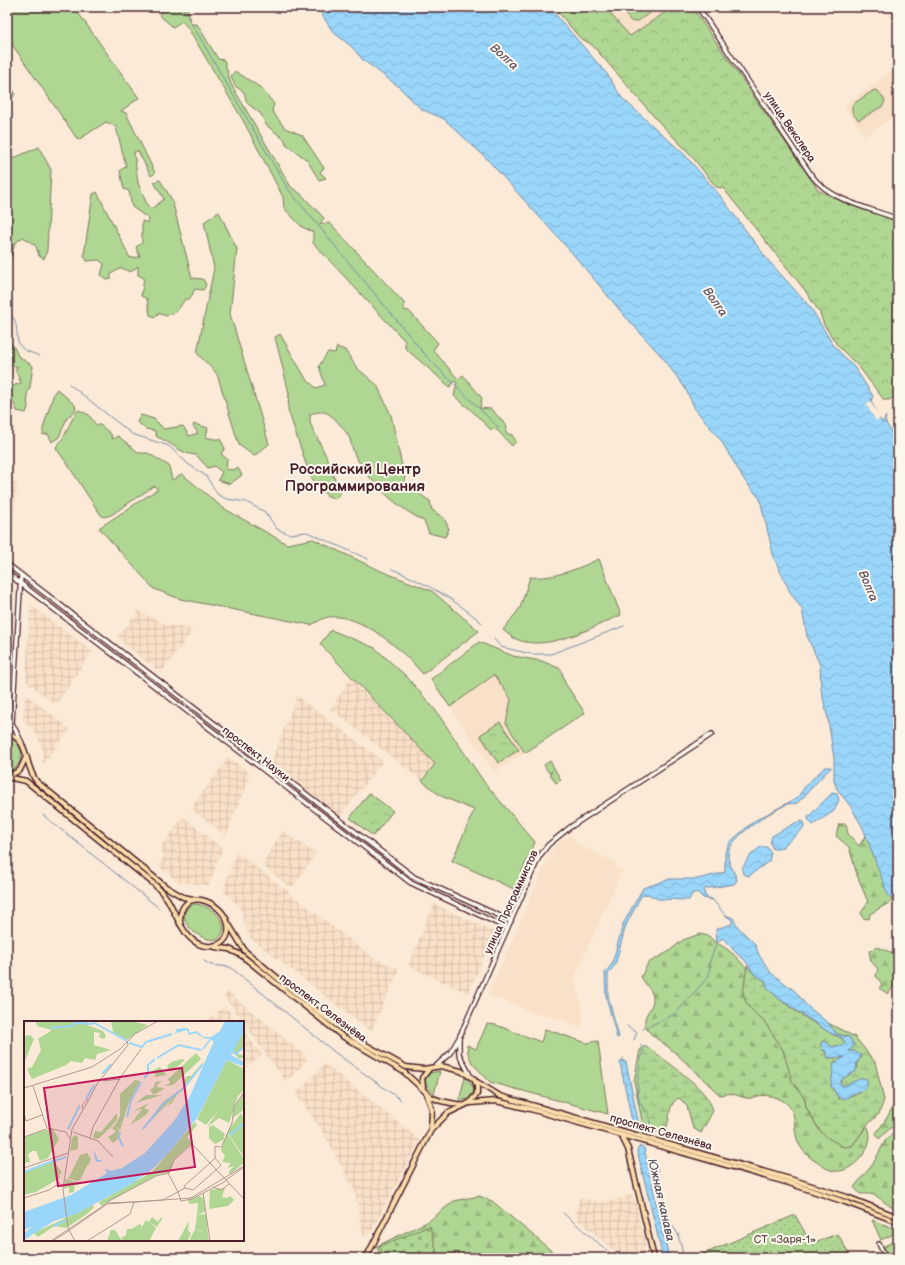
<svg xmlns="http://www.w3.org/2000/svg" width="905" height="1265" font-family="'Balsamiq Sans',sans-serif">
<defs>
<pattern id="industrial-grid" width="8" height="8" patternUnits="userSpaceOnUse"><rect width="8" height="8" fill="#f9e0c8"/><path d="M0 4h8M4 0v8" fill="none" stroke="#d7c0ac"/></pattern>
<pattern id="forest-firs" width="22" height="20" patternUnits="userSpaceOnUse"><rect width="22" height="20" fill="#afd692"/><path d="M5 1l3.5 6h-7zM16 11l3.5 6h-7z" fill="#98b77e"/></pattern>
<pattern id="wetland-marsh" width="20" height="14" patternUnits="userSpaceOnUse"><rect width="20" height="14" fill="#afd692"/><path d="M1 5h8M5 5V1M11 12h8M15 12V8" fill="none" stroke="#98b77e"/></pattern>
<pattern id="cemetery-stones" width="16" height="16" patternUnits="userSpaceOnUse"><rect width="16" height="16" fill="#afd692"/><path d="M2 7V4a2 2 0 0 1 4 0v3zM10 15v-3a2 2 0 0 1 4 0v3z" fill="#98b77e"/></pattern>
<pattern id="park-crowns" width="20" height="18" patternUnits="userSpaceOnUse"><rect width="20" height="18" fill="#afd692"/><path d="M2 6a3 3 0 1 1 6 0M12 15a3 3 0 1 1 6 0" fill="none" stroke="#98b77e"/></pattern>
<pattern id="garden-dots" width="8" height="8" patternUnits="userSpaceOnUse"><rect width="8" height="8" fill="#afd692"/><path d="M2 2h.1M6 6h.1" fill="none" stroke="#98b77e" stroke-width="1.8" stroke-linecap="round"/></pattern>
<pattern id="water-waves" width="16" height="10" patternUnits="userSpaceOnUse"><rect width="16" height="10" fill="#99d6fa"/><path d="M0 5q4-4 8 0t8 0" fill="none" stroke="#85b7d6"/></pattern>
</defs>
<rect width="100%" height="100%" fill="#faead7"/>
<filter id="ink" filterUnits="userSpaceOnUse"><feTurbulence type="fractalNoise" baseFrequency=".025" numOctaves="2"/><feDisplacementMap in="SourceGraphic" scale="8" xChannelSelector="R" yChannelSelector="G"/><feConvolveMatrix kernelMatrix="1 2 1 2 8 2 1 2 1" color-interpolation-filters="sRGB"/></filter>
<g filter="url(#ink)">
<!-- built -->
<g fill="#f9e0c8">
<path d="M604 7H673L630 36Z"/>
<path d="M883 7H898V24L896 26Z"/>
<path d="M893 71 896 75 898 73V114L865 136 844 105Z"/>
<path d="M494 675 511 699 506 723 525 753 494 772 450 707Z"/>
<path d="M571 835 578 845 615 862 614 866 622 870 575 976 576 991 579 993 583 1016 582 1028 553 1017 534 1013 488 995 551 852 557 844Z"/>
</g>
<!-- industrial -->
<g fill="url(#industrial-grid)">
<path d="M7 478 17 483 10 558 7 555Z"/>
<path d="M30 605 92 651 56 705 26 681Z"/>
<path d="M138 611 167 625 193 630 161 673 117 638Z"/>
<path d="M352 676 435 764 422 781 331 709Z"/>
<path d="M25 694 70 729 43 764V750L36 733 23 721Z"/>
<path d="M297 696 383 761 340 816 271 762Z"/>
<path d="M229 757 250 774 226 836 191 808Z"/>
<path d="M183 817 222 848 209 885 178 882 158 865 165 856 160 848Z"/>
<path d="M282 831 316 854 295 884 292 886H289L262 865Z"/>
<path d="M237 852 373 958 399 969 371 1031 249 937 240 908 223 890Z"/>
<path d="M434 904 495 932 468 993 408 966Z"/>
<path d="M228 992 306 1056 307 1061 286 1082 224 996Z"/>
<path d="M225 1006 237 1022H206Z"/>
<path d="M243 1030 262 1055 243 1070Z"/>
<path d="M325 1064 420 1140 370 1234 363 1236 355 1191 324 1134 296 1094Z"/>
<path d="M632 1195 633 1200H635L646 1247 643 1248 644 1252H647L648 1256 640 1258H623L575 1217 580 1197 602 1203Z"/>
</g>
<!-- grass -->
<g fill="#afd692" stroke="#7c7a5e">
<path d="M7 7H74L139 98 121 111 126 113 155 173 151 176 138 151 134 152 138 183 148 207 153 208 164 199 154 182 160 180 172 200 192 278 203 279 206 285 203 290 195 289 190 299H185L177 311 166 316 158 313 156 317 150 315 147 299 141 296 144 278 138 275V266L131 272 121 268 111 274V279L107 280 101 275 104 264 99 260 87 261 84 255 85 248 93 194 97 192 130 258 140 257 136 247 142 243V221L148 223 149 219 132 207 129 191 124 189 120 171 126 166 116 127 106 122 78 140 7 37Z"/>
<path d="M165 7H187L191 24H197L218 59 224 60 231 84 291 187 301 194 324 218 320 224 330 223 404 303V310L409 311 438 343 433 350 458 379 463 375 482 398 480 408 491 409 507 426 506 433 512 435 516 441 512 446 497 430 490 429 472 411 454 396 457 383 454 381 450 387 405 348V341L313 243V232L302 227 284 208 283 197 244 122 188 28 182 21 173 27 159 15Z"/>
<path d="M628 7H659L638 21 632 22C626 17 625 14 628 7Z"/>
<path d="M235 71 261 88 274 104 272 111 285 128 302 135 324 168 320 172 326 178 319 180 307 160 286 144 285 140 266 125 261 114 247 103 244 92 235 86 231 76Z"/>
<path d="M7 80 15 93 7 109Z"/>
<path d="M874 90 878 91 885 100 883 106 859 120C853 116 850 110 853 104Z"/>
<path d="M39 147 51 170 47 250 44 259 39 256 36 246 23 237 15 243 11 257 7 262V161Z"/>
<path d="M219 212 237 249 230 314 269 444 254 456 239 445 217 374 197 353 214 268 204 222Z"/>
<path d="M7 332V342L13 345 18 356 33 366 30 387 27 394 28 407 26 413 17 411 14 403 7 399V388L21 383 15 369 18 367 8 364 7 360Z"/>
<path d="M280 334 306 379 316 388 325 385 319 366 328 352 335 353 337 347 345 350 357 368 377 385 391 415 406 485 430 501 432 510 444 518 449 529 445 537 429 533 424 521C398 508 372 485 357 459 353 453 352 446 350 439 347 432 337 420 330 415 324 410 317 412 310 414V423L326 456 340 493 335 499 326 495 310 476 288 410 289 393 275 337Z"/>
<path d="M57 389 75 405 76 410 67 418 59 437 52 442 48 434 43 435V428L54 393Z"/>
<path d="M79 410 89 415 96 425H100L111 434 112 439 118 436 139 453H148L169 466 172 480 182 474 223 508 287 544 313 539 381 571 432 591 479 631 423 674C402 650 362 613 328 617 322 618 316 623 311 625L180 599 154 589 99 528 158 489 154 486 111 515 104 517 101 515C85 493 72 469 56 448 57 443 61 442 63 438 69 428 71 418 79 410Z"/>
<path d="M141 415 154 419 164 429 183 426 189 436 198 433 193 426 194 424 208 428 206 437 214 439H220L225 448 221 454 227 459 226 469 232 470 238 468 242 475 230 484 218 480 222 472 214 466 208 468 196 455C180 454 173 443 157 437L155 431 146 429 137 422Z"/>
<path d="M599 559 621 615C593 627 546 653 516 639 511 637 507 633 503 630L520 608 530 577C555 579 576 569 599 559Z"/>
<path d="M331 630 375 648 407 677 436 711 484 782 535 842 514 889 452 861 474 810 441 796 422 781 435 764 320 644Z"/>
<path d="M479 642 513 656 542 661 561 669 565 683 585 713 525 753 506 723 511 699 494 675 450 707 431 679Z"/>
<path d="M7 737C26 742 26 767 7 772Z"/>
<path d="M193 904C209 903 235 924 218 939 199 944 170 916 193 904Z"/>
<path d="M487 1024 496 1025 541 1042 545 1029 587 1043 598 1041 608 1114 490 1082 472 1063 468 1053 467 1045 476 1049Z"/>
<path d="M440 1071 434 1094 427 1086 425 1080 430 1073Z"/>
<path d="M465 1077 472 1085 474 1091 468 1099 459 1101Z"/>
</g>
<!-- forest -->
<g fill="url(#forest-firs)" stroke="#7c7a5e">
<path d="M839 824H846L848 834 859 846 866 835 892 901 870 914 869 919 863 918 861 913 868 902 857 875 849 847 836 836Z"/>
<path d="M700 934 709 936C714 943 720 944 727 949 737 956 744 966 752 975L801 1093 805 1099 806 1107 820 1131 852 1146 866 1127H868C877 1145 853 1174 834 1171 828 1170 822 1166 818 1163 783 1142 803 1118 787 1104 780 1097 767 1094 758 1096 754 1097 750 1099 746 1098 734 1095 734 1092 720 1095 701 1078 684 1059 663 1043 656 1038 647 1033 645 1024 643 1014 654 1008 653 998 653 991 645 984 641 977L648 963 668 952 683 940Z"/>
<path d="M898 943V981L888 994 879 988 882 984 876 976 878 969 871 961 869 951 877 947 895 954 893 945Z"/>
<path d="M898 1079V1121L879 1139 876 1133C892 1112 895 1105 898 1079Z"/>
<path d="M898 1127V1210C881 1204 881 1192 860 1194L854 1187 873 1164 885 1141Z"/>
<path d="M479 1196 492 1201 560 1258H380L377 1246 429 1221 454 1201Z"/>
<path d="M872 1220 898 1230V1232L881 1240Z"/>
<path d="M898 1240V1258H889L884 1246Z"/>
</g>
<!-- wetland -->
<g fill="url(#wetland-marsh)" stroke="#7c7a5e">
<path d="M747 966 755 975 766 981C770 999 814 1022 830 1033 836 1037 840 1035 845 1042V1044L832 1047 829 1046 827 1042 821 1043 828 1058 845 1057 835 1062 831 1086 839 1099 860 1093 849 1084 842 1086 840 1083 842 1079 858 1068 857 1062 862 1057 854 1051H849V1049L854 1045 849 1037 837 1034 828 1023 855 1037 875 1062 884 1100 879 1114 868 1124 852 1146 844 1147 828 1138 820 1131 806 1107 805 1099 792 1081 783 1050 766 1024 749 1007 745 1000 743 992Z"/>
<path d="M645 1046 652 1050C669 1064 709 1089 713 1111L701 1133 693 1128 687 1106 679 1098C665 1105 673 1123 663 1132H656L643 1126 634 1081 640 1050Z"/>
</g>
<!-- cemetery -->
<path fill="url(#cemetery-stones)" stroke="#7c7a5e" d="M430 1226 438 1258H383L380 1246Z"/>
<!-- park -->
<g fill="url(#park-crowns)" stroke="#7c7a5e">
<path d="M554 7H604L630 36 673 7H692L819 191 898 222V401L894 397 889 400H884L859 367 838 346 824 325 820 313 804 289 723 188 716 187 690 154 657 120 607 62 592 45 579 37Z"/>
<path d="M500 722 519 750 498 763 480 735Z"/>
<path d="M550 761 561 780 556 783 550 774 552 772 549 773 544 765Z"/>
<path d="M369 793 393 811 373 836 350 818Z"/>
</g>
<!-- garden -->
<path fill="url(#garden-dots)" stroke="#7c7a5e" d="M795 1215 811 1243 838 1234 851 1258H694Z"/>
<!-- water -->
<g fill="url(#water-waves)" stroke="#798da7">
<path d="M317 7H549L607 74 622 98 685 155 718 193 767 259 811 308 833 345 855 368 873 396 871 401 882 423 886 416 885 421 898 444V903L888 895 863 828 851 807 837 789 834 781V758L828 719 821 689 820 665 807 636 802 609 790 592 774 558 760 499 745 481 720 439 695 409 685 388 663 358 623 314 573 254 485 157 444 119 421 109 398 86 363 60 352 47 333 32Z"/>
<path d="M825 767H831V768C823 774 800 802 797 803 794 804 791 803 788 804 773 810 728 837 728 855 728 865 735 871 737 881L734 884 704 889 705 896 713 900 703 898 697 892 692 894 689 900 658 899 648 894 641 896 626 925 615 965 608 974V996L619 1037 617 1038 606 996 605 973 612 964 623 924 643 888 670 879H698L725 872V853L730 842 754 821 797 798 807 784Z"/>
<path d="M832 793 837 794 839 800 834 811 813 825 809 821 808 817Z"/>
<path d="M803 821 804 828 780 849H773L770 843 772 836 795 823Z"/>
<path d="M761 847H767L771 853 769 861 749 876 743 874 742 869C747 859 751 853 761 847Z"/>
<path d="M725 915 733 918 738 927 755 944 759 955 771 973 795 991 806 1005 828 1023 837 1034 849 1037 854 1045 849 1051H854L862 1056 857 1062 856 1071 842 1079 840 1083 843 1086 862 1078 867 1079V1086L864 1090 854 1093 845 1099 839 1098 831 1086 834 1063 845 1057 828 1058 825 1050H821L823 1047 820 1046 822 1042 825 1041 832 1047 845 1044V1042L841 1037 830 1033 778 998 767 988 766 981 755 975 744 959 738 955 723 938 717 942 716 929 732 924V920Z"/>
<path d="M621 1061 626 1062 639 1125 638 1127 633 1126 620 1063Z"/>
<path d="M640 1146 644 1148 669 1258H663L637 1150Z"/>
</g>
<!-- pier -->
<path fill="#faead7" d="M844 368 866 404 870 401 881 418 876 421Z"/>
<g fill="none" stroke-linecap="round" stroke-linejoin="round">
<!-- stream -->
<g stroke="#798da7" stroke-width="1">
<path d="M182 7 288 189 428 358 499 428"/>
<path d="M7 311C23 322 12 339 22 348 26 352 34 353 39 356"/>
<path d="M69 384 132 434 169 446 188 464 206 476 218 495 227 499 246 502 265 512 277 529 289 534 307 532 368 559"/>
<path d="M392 569C425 583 455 599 482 623"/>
<path d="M494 639 501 647 531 654H551L624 626"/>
<path d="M43 815 159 908"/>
<path d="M712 899 725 915"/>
<path d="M204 961 211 965 230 967 337 1054 401 1100"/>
<path d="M627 1026 637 1033"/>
<path d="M643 1029 675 1014 709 976 710 961 717 942"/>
<path d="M634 1040 637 1032"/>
<path d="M623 1058V1062"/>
<path d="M637 1122 650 1125C651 1112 647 1114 642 1106 633 1093 640 1064 643 1050L641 1045"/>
<path d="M655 1160 663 1193 666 1216 678 1234 684 1258"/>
<path d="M563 1213 616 1258"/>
</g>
<!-- minor casing -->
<g stroke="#4a1f2b" stroke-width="6">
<g id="minor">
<path d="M698 7 812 176C831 201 869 208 898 219"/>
<path d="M7 564 414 877 511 921"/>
<path d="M7 573 411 883 507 928"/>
<path d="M21 575 12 723 22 743"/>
<path d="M7 728 12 723"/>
<path d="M459 1039V1054L471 1077"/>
<path d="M435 1067 450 1053 459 1038 539 857 548 845 569 828 712 734"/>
<path d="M879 1244 886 1258"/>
</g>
</g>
<!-- major casing -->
<g stroke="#4a1f2b" stroke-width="7">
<g id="major">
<path d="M7 733C31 740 23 765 37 782L166 887 183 897 193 899"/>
<path d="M9 776 20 770 26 757"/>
<path d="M7 777 26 781 154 884C159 889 164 894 168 900 178 918 187 949 212 946 220 945 226 941 228 933 234 905 178 879 180 924"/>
<path d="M228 923 245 951 321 1014 357 1040 406 1067 424 1069 441 1066 461 1071 474 1079 477 1086V1094L469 1103 448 1113 431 1130 366 1258"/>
<path d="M215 947 229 949 241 955 342 1036 404 1072 431 1097 441 1101 461 1105"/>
<path d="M477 1082 500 1096 790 1179 847 1197 898 1217"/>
<path d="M423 1087 422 1078 429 1069"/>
<path d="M427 1095 432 1109 431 1129"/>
<path d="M471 1103 496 1101 530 1109 789 1183 845 1202 898 1222"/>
<path d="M622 1137 628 1149 654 1258"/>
</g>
</g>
<!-- minor -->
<use href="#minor" stroke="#fbf7ec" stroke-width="3.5"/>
<!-- major -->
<use href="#major" stroke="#faddab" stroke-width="4"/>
</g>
</g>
<g text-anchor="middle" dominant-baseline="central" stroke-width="4" stroke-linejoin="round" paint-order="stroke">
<!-- street labels -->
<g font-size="11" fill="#4a1f2b" stroke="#fbf7ec">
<text transform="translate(790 127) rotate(56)">улица Векслера</text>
<text transform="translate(256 754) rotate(38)">проспект Науки</text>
<text transform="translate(511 902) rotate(-65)">улица Программистов</text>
<text transform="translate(323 1008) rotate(37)">проспект Селезнёва</text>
<text transform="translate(661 1132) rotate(16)">проспект Селезнёва</text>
</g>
<!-- park labels -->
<g font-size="11" fill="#634d45" stroke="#fbf7ec">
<text x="785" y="1239">СТ «Заря-1»</text>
</g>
<!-- water labels -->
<g font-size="12" font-style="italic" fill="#5e4d5f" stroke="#fbf7ec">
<text transform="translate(504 57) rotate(42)">Волга</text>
<text transform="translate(715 302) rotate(55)">Волга</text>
<text transform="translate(868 586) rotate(67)">Волга</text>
<text transform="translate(661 1200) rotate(77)">Южная канава</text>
</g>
<!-- district labels -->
<g font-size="15" font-weight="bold" fill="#4a1f2b" stroke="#fbf7ec">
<text x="355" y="469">Российский Центр<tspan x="355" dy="17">Программирования</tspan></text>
</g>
</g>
<!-- overview -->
<g transform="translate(24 1021)">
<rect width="220" height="220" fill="#faead7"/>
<path d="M220 11V26L213 33 220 34V37H215L220 40 212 36H214L208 31ZM172 32 177 38 149 64 140 65 137 67H141L130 74H138L112 82 122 74H130L126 69 130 66 131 61 138 60 132 65 136 67 146 62 144 58ZM158 38 161 39 148 50H145L143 45 147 41ZM181 39 176 47 170 53 160 68 153 73 148 82 143 85 150 76 117 110 139 81 161 65 160 60 163 55H167ZM136 46 142 54 130 56 132 54 128 50ZM111 59 116 60 105 81 96 109 91 104 96 95V73ZM125 82 120 87 125 89 122 94 106 104 118 88 109 90ZM93 92V98L87 106 74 118 69 117 71 110 77 111ZM91 104 95 109 94 118 89 122 84 116 92 111 88 107ZM51 114 54 116V128L46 130 48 117ZM69 184 70 186 63 193 42 207 30 205 14 216 10 212Z" fill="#afd692"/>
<path d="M12 0H63V4L79 10 82 15 80 18 77 17 75 16 76 12 70 11V24L87 29 73 33 71 39 61 37 58 42 47 40 42 44 8 58 3 48 8 46 17 29 14 18 28 9 13 5ZM87 0 111 1 124 4 103 19 89 11ZM6 14 10 18 0 42V15ZM220 71 219 89 209 97 210 87ZM214 75 205 102 195 97 183 106 194 90H199ZM217 92 220 99V136L203 111ZM189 104 201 113 197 126 199 119 191 123 185 117V106ZM28 107 35 118 24 137 16 140 12 130H9L4 133 6 141 0 142V116ZM203 112 220 138V142L205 154V150L210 145 203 147 207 142 198 141 201 135 197 129ZM63 132 67 138 65 143 46 157 48 159 44 158 56 134ZM42 158 55 162 53 165 51 163 50 171 45 172V166L40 168ZM201 167 198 176 203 177 206 175 210 179 204 185 185 188 186 169ZM175 175 179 177 182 190 173 194 174 182 165 183 164 179ZM128 196 134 201 137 196 138 198 133 206 125 201 132 207 125 220H99L97 217 102 214 103 208H107L116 203 118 206 122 199 125 201ZM165 200 164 209 167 213 163 220H154ZM171 208 184 214 185 220H165ZM87 209H91L98 220H83Z" fill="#afd692"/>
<path d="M64 143 56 159 52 160 46 157 50 152ZM192 174 204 181V184L186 187 189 176Z" fill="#afd692"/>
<path d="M171 101 173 104 163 116 168 122 149 139 146 151 133 154 77 185 75 181 128 151Z" fill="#afd692"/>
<path d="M203 39 220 48V69L199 90H194L182 104 173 98ZM30 140 38 152 35 154 36 157 12 171 0 174V151ZM182 193 184 214 180 215 179 211 171 208 173 194Z" fill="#afd692"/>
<path d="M201 0H220V11L207 34 220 41 218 45 203 39 173 97 148 128 130 147 109 162 52 193 30 200 0 219V212L9 205 0 209V191L47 174 83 152 81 148 87 150 83 146 78 140 73 141 71 138 70 131 61 128 54 130 61 128 71 131 74 139H77L87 150 98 147 121 132 150 100 166 75 190 20 187 19 180 28 177 29 186 18 179 17 172 12 165 14 163 9 145 14 153 11 151 8 164 7 166 12 173 10 179 16H187L196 10Z" fill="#99d6fa"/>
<path fill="none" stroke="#99d6fa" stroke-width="2" d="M67 0 103 20M27 7 48 5 51 2 69 3M105 22 118 26 122 21 148 13M208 31 212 33 220 26M133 37 155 24 177 29M78 53 87 43M120 57 124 53V44L131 38M62 78 70 64M103 96 107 79 117 61M44 108 56 84M119 108 141 81 160 67 179 43M96 111 95 117 99 125M206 114 220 102M30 140 42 136M0 151 31 139M30 205 41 200"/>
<path fill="none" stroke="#b49992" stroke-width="1" d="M79 60 96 58M9 65 23 107M0 67 68 46 96 28 111 13 134 0M63 82 73 63 104 24 103 20M58 88 59 83 64 78M0 92 2 100 18 94M23 107 42 111 46 118M49 111 74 120 89 136M0 116 22 108M66 117 69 106 96 57 117 28M197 127 208 102 210 86 220 71M0 147 44 132M192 149 197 144 191 137V125L196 126M144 152 154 171M202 159 220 146M189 166 197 169 205 163M161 167 160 165 186 142 220 178M161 167 169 169 192 149M154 171 157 180 168 178 202 160M179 172 186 220M0 177 25 169 36 162M83 181 132 155 145 152 150 139 168 123 186 142 191 137M110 181 139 179 161 167M83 182 110 181M40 213 83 183M27 220 82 183 167 177 220 145M28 220 40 213M51 220 44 207 39 168 48 108 63 82M63 220 106 193 110 181"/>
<path fill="#c2185b" fill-opacity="0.15" stroke="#c2185b" stroke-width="2" d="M158 47 171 146 34 165 20 67Z"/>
<rect width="220" height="220" fill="none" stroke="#4a1f2b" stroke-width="2"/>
</g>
<!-- margin -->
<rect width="905" height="1265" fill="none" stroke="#fbf7ec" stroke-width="24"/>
<rect x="12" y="12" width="881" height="1241" fill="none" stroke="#4a1f2b" stroke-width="1.5" filter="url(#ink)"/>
</svg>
